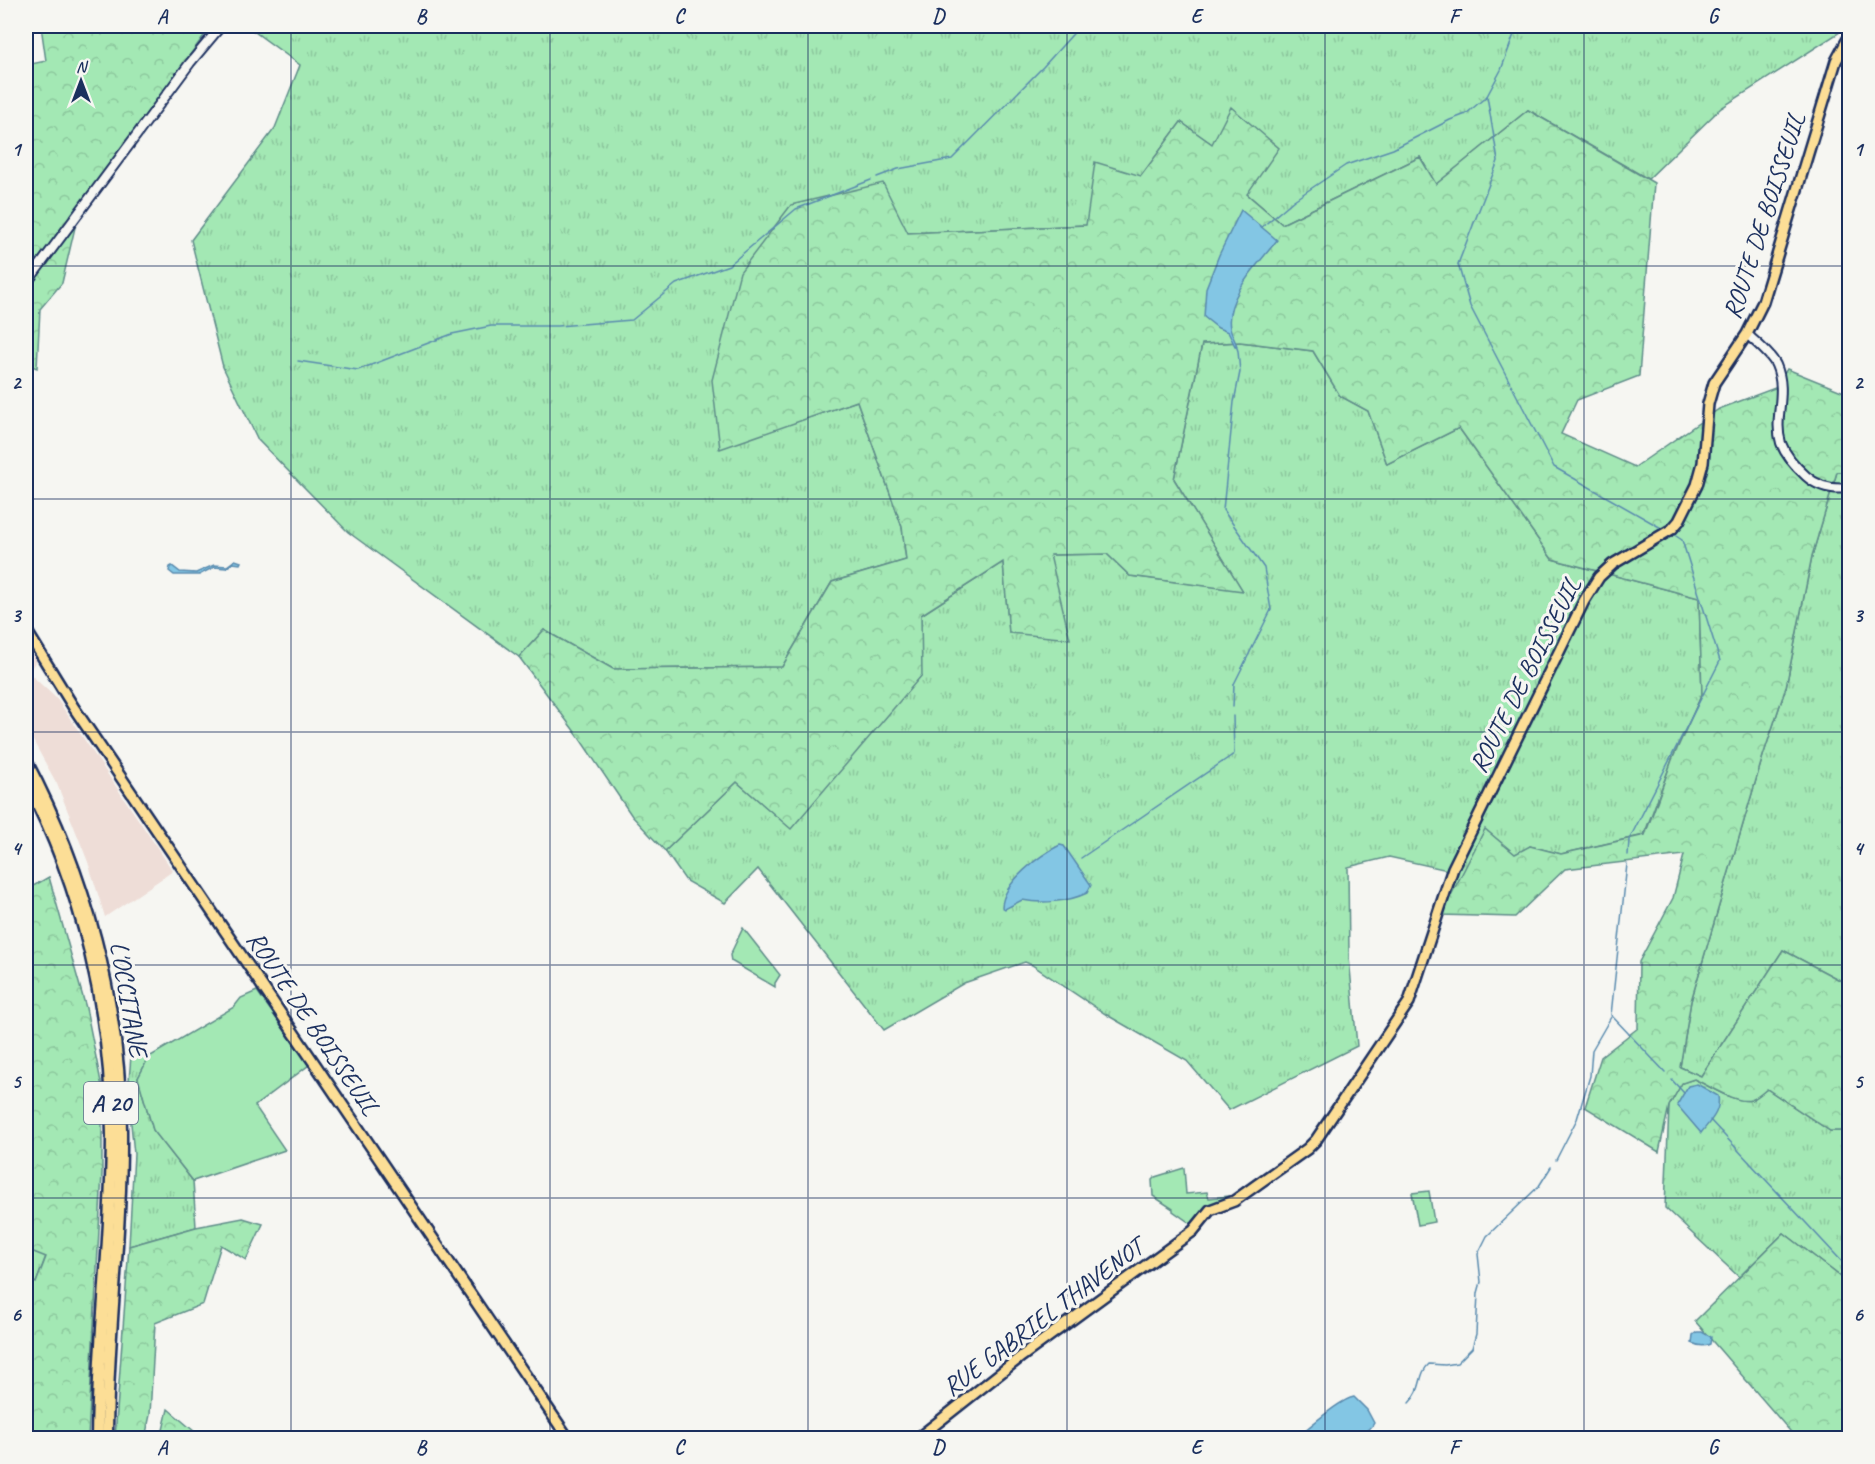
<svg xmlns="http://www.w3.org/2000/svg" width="1875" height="1464" font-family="Caveat,sans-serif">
<defs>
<pattern id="grass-tufts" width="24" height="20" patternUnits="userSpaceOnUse" patternTransform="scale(1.5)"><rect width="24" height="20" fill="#a3e8b4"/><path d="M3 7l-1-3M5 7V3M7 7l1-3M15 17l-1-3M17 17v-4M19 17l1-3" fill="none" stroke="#8cc79d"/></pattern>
<pattern id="forest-crowns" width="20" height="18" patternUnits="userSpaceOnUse" patternTransform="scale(1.5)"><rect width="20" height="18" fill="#a3e8b4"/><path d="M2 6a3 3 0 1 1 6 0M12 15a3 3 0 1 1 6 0" fill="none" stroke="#8cc79d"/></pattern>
</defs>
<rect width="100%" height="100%" fill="#f6f6f2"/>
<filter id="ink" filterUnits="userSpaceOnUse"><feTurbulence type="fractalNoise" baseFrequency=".0167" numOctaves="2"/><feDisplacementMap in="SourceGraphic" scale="12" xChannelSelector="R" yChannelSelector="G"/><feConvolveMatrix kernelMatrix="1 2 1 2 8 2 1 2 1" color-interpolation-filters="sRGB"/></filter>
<g filter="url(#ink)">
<!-- built -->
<path fill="#eeddd7" d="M26 647 36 660 29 673 57 699 173 871 105 917 88 862 57 784 26 728Z"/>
<!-- grass -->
<g fill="url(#grass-tufts)" stroke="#5f8c89" stroke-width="1.5">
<path d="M240 26H1842L1840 32 1721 108 1648 179 1528 110 1436 185 1420 157 1282 224 1247 194 1212 144 1181 122 1141 176 1086 225 908 233 720 448 857 401 902 527 906 560 832 582 782 667 613 669 544 630 519 657 348 532 258 440 223 367 191 240 275 128 300 65 252 30Z"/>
<path d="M1240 342 1313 351 1340 396 1368 411 1387 464 1459 428 1552 559 1699 598 1702 694 1672 760 1644 835 1561 854 1530 846 1441 915 1448 870 1389 857 1348 867 1349 957 1357 1046 1229 1110 1187 1061 1107 1015 1032 965 1025 962 964 983 884 1030 758 869 725 903 686 881 665 851 737 782 791 828 921 675V615L1003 562 1009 632 1050 555 1107 554 1130 576 1242 590 1174 479 1202 344Z"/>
<path d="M1845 470 1849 471V985L1783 950 1701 1076 1680 1067 1691 1001 1763 756 1786 687 1812 556 1837 472Z"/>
<path d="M139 1051 149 1057 138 1078 153 1130 193 1181 196 1227 129 1246 134 1154 128 1093 131 1056Z"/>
<path d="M1694 1079C1710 1086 1735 1104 1751 1100 1756 1098 1762 1092 1767 1089L1830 1131H1849V1277H1841L1784 1233 1739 1277 1665 1208 1669 1106 1682 1083Z"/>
<path d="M26 1249 46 1256 36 1283 26 1279Z"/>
</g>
<!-- forest -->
<g fill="url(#forest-crowns)" stroke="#5f8c89" stroke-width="1.5">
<path d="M41 26H211L80 206 62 283 40 309 37 368 26 364V65L46 61Z"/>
<path d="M1231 107 1279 148 1247 194 1282 224 1420 157 1436 184 1528 110 1654 183 1639 376 1577 400 1561 434 1635 467 1719 409 1775 388 1787 369 1849 394V471L1837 472 1812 556 1786 687 1763 756 1691 1001 1680 1067 1701 1076 1783 950 1849 985V1131H1830L1767 1089C1763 1092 1757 1098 1751 1100 1735 1104 1710 1086 1694 1079L1682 1083 1669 1106 1659 1152 1585 1107 1601 1057 1638 1028 1639 962 1673 898 1684 855 1565 869 1515 917 1441 915 1485 829 1515 854 1530 846 1561 854 1645 835 1672 760 1702 694 1699 598 1552 559 1459 428 1387 464 1368 411 1340 396 1313 351 1240 342 1202 344 1174 479 1243 591 1130 576 1107 554 1050 555 1070 639 1009 633 1003 562 921 615 922 675 791 829 737 782 665 851 632 816 578 736 519 657 544 630 613 669 782 667 832 582 906 560 902 527 857 401 720 449 712 380 740 272 791 205 883 183 908 233 1086 225 1095 162 1141 176 1181 122 1212 144Z"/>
<path d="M49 877 86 1008 102 1087V1173L88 1438H26V1279L36 1283 46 1257 26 1249V888L28 889Z"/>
<path d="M243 1218 263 1224 246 1260 221 1245 203 1304 155 1323 150 1415 145 1438H115L129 1246 196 1227Z"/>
<path d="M1784 1233 1841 1277H1849V1438H1796L1695 1321Z"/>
<path d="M168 1409 202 1438H183L163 1430Z"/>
</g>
<!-- park -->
<g fill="#a3e8b4" stroke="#5f8c89" stroke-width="1.5">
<path d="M743 928 780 975 775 983V987L731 961 730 955Z"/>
<path d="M257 991 309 1065 255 1106 285 1150 193 1181 153 1130 138 1078 149 1057 234 1007 241 998Z"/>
<path d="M1184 1168 1186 1194 1207 1192 1209 1198 1229 1196V1200L1194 1224 1190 1223 1173 1211V1209L1153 1196 1152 1180 1155 1177Z"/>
<path d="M1429 1191 1434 1222 1418 1225 1412 1193Z"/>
</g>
<!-- water -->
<g fill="#83c6e4" stroke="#598aae" stroke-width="1.5">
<path d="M1241 210 1277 240C1260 263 1224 297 1230 328 1231 334 1235 340 1237 346H1235L1228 332 1218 328 1204 317 1206 288 1219 255Z"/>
<path d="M235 560 241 562 240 564 233 563 226 568 214 567 199 575H174L169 571 170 567 172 566 180 572 196 573 214 565 227 566Z"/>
<path d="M1060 845 1064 846 1091 885 1087 893C1068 902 1042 904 1022 900L1005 909 1002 907C1003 882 1040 855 1060 845Z"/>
<path d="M1697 1084 1718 1096C1721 1112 1710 1121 1701 1133L1677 1105 1688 1086Z"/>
<path d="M1697 1332H1702L1711 1337 1710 1344C1704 1347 1698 1346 1692 1343L1693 1335Z"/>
<path d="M1354 1397 1367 1410 1374 1423C1364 1444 1315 1439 1295 1438 1308 1429 1340 1399 1354 1397Z"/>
</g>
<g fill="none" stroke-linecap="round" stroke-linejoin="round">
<!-- stream -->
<g stroke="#598aae" stroke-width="1.5">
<path d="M1517 26 1501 70 1487 96 1498 161 1458 264 1470 306 1554 467 1663 529"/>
<path d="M877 177 898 169 952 159 1043 67 1080 26"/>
<path d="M1262 227 1294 200 1346 165 1393 149 1450 120 1466 114 1487 96"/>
<path d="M298 361 358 370 452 334 491 326H558L632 320 676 284 729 265 796 209 871 180"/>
<path d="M1233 707 1234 684 1271 610 1264 568 1223 510 1234 402 1240 372 1238 351 1236 345"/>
<path d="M1628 855 1629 840 1720 661 1682 540 1673 534"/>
<path d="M1081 858 1234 754 1233 716"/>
<path d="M1627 864 1611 1015 1665 1072"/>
<path d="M1672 1080 1684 1093"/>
<path d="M1710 1120 1848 1268 1850 1305"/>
<path d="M1556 1160 1577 1119 1590 1076 1592 1050 1611 1017"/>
<path d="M1409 1403C1424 1388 1417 1375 1429 1364L1445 1365 1457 1363 1472 1348 1476 1334 1478 1293 1481 1282 1478 1254 1487 1236 1539 1186 1551 1167"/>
</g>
<!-- minor casing -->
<g stroke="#1b2f5e" stroke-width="12">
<g id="minor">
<path d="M26 284 190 63 221 26"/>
<path d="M1747 334C1756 343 1771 354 1776 365 1788 393 1773 418 1781 443 1786 457 1796 467 1806 476 1818 487 1833 490 1850 488"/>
</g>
</g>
<!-- major casing -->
<g stroke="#1b2f5e" stroke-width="14">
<g id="major">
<path d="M26 630 74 708 568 1438"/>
<path d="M918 1438 1022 1356 1193 1231 1210 1210 1234 1201 1307 1149 1316 1140 1409 1002 1453 868 1584 601 1599 577 1613 564 1672 529 1679 521 1697 485 1703 463 1708 404 1714 383 1747 334 1763 302 1836 61 1850 35"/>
</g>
</g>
<!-- highway casing -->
<g stroke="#1b2f5e" stroke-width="15">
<g id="highway">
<path d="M26 761C86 875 120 1001 121 1130 122 1233 107 1336 107 1438"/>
<path d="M26 781C83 889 111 1012 112 1135 112 1236 98 1337 97 1438"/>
</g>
</g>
<!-- minor -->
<use href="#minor" stroke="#f6f6f2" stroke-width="8"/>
<!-- major -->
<use href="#major" stroke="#fcde96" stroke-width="9"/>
<!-- highway -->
<use href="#highway" stroke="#fcde96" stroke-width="10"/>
</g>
</g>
<!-- grid -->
<path fill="none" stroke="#1b2f5e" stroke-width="1.5" stroke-opacity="0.55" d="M291 26V1438M550 26V1438M808 26V1438M1067 26V1438M1325 26V1438M1584 26V1438M26 266H1850M26 499H1850M26 732H1850M26 965H1850M26 1198H1850"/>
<g text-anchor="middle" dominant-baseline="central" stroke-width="6" stroke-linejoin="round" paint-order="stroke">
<!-- shield labels -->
<rect fill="#f6f6f2" stroke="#5d6b8a" stroke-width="1.5" x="84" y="1082" width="54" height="42" rx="4.5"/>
<g font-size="24" font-weight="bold" fill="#1b2f5e">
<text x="111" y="1103">A 20</text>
</g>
<!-- street labels -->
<g font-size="26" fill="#1b2f5e" stroke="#f6f6f2">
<text transform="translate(1764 216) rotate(-72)">ROUTE DE BOISSEUIL</text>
<text transform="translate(1525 675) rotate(-63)">ROUTE DE BOISSEUIL</text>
<text transform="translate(129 999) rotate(80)">L'OCCITANE</text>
<text transform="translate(313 1023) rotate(56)">ROUTE DE BOISSEUIL</text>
<text transform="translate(1043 1317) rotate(-37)">RUE GABRIEL THAVENOT</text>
</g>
</g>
<!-- margin -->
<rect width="1875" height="1464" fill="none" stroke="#f6f6f2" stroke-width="66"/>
<!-- north arrow -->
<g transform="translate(81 81)" stroke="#f6f6f2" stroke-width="4.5" paint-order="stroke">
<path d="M0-4.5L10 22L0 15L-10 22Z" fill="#1b2f5e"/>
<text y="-9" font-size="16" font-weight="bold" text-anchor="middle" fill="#1b2f5e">N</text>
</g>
<rect x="33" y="33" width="1809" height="1398" fill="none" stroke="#1b2f5e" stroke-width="2"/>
<g font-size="20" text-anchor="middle" font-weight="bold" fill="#1b2f5e">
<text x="162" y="23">A</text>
<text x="421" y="23">B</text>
<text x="679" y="23">C</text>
<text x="938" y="23">D</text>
<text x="1196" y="23">E</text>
<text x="1454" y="23">F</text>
<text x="1713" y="23">G</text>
<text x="16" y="156">1</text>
<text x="1858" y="156">1</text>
<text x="16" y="389">2</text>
<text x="1858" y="389">2</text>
<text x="16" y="622">3</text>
<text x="1858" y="622">3</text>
<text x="16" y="855">4</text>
<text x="1858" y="855">4</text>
<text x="16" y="1088">5</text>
<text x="1858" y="1088">5</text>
<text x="16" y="1321">6</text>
<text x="1858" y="1321">6</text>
<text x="162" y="1454">A</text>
<text x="421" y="1454">B</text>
<text x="679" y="1454">C</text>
<text x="938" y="1454">D</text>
<text x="1196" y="1454">E</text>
<text x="1454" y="1454">F</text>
<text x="1713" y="1454">G</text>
</g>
</svg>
